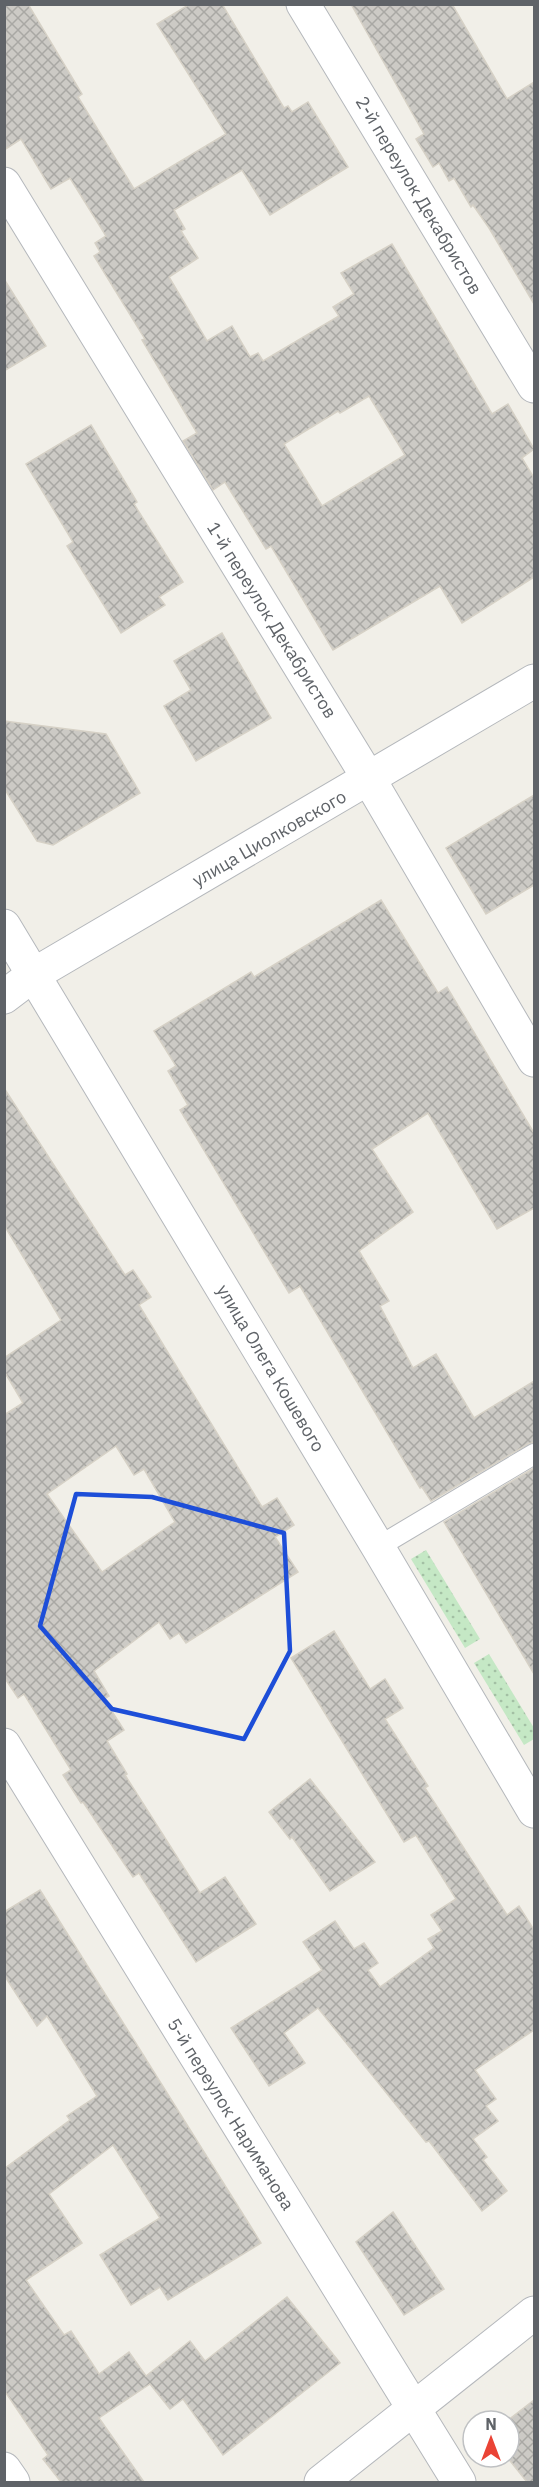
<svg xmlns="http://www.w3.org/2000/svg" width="539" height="2487" font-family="'IBM Plex Sans',sans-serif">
<defs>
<pattern id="grass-dots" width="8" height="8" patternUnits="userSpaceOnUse" patternTransform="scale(1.5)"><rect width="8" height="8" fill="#c5e8c5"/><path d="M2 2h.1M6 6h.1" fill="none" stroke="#a3c0a4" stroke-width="1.8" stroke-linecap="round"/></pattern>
<pattern id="building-cross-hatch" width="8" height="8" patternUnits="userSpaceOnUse" patternTransform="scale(1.5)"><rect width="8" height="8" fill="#cccac5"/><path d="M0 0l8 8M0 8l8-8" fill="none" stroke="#a9a8a4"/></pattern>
</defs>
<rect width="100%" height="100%" fill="#f1efe8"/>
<!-- grass -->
<g fill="url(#grass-dots)">
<path d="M426 1550 480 1639 465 1648 411 1559Z"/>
<path d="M489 1654 534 1728V1739L524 1745 474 1663Z"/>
</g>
<!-- building -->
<g fill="url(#building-cross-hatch)" stroke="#d6d1c6" stroke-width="1.5" fill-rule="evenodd">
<path d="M4 4H28L82 94 78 97 134 189 226 134 157 24 190 4H222L284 108 288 106 292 112 308 102 348 167 270 215 242 170 174 210 185 229 181 231 198 258 169 277 207 341 232 326 250 357 258 353 263 361 339 316 333 307 354 294 341 273 392 244 492 414 508 404 534 449 522 458 534 478V577L462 623 440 586 333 650 271 546 266 549 225 482 213 490 183 441 197 433 142 340 145 339 94 256 100 252 95 243 106 236 70 178 51 189 21 139 4 150ZM369 396 405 455 322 506 284 444 338 411 340 413Z"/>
<path d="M351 4H452L507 99 534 82V304L489 228 473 205 471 207 454 178 449 181 439 163 433 167 416 139 424 134Z"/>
<path d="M4 279 46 346 4 371Z"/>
<path d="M91 425 137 502 134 504 183 582 159 597 165 605 121 633 67 546 73 542 26 464Z"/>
<path d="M222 633 271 718 196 761 164 706 191 690 174 661Z"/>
<path d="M4 721 106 734 140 793 53 845 37 841 4 788Z"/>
<path d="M534 795V885L486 914 446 848Z"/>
<path d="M381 900 438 993 447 987 534 1133V1208L497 1229 428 1113 372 1149 413 1212 359 1251 389 1301 380 1306 413 1368 436 1354 474 1418 534 1381V1442L528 1444 431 1501 422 1487 420 1488 300 1286 289 1293 180 1110 188 1105 168 1071 176 1066 154 1031 251 972 254 977Z"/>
<path d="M4 1088 125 1275 133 1270 151 1297 139 1305 262 1507 277 1498 294 1525 275 1537 298 1572 186 1643 179 1633 170 1639 159 1622 94 1671 109 1696 104 1699 124 1730 107 1741 127 1774 125 1775 200 1893 225 1877 256 1924 196 1962 139 1873 133 1877 83 1802 81 1803 63 1775 71 1770 24 1694 18 1698 4 1677V1415L23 1403 4 1371V1358L61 1320 4 1225ZM116 1446 134 1475 144 1469 175 1522 102 1572 47 1494Z"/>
<path d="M534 1468V1674L444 1522Z"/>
<path d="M334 1631 370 1689 385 1679 403 1708 385 1719 428 1786 425 1788 507 1915 519 1906 534 1930V2030L475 2070 496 2099 486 2106 498 2121 473 2139 487 2157 483 2160 507 2191 482 2211 429 2141 426 2142 318 2008 284 2033 305 2063 269 2086 231 2028 322 1970 303 1942 335 1921 354 1949 364 1943 378 1963 368 1970 380 1987 434 1948 428 1939 442 1931 431 1915 456 1899 416 1835 404 1842 291 1658Z"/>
<path d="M310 1779 375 1862 330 1891 292 1837 290 1839 269 1812Z"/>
<path d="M40 1890 261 2243 168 2300 160 2287 131 2305 100 2255 160 2218 113 2145 49 2194 82 2243 26 2280 64 2335 71 2331 99 2374 129 2352 146 2376 190 2341 205 2361 287 2297 340 2363 223 2455 183 2399 170 2409 150 2384 99 2418 144 2482H61L43 2459 48 2455 4 2390V2169L70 2120 67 2116 97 2096 47 2016 37 2026 4 1975V1912Z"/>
<path d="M393 2212 444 2289 404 2315 356 2242Z"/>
<path d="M534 2400V2482H527L507 2457 509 2421H507Z"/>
</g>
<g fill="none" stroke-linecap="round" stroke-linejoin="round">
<!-- service casing -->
<g stroke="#b5b8bc" stroke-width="22">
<path id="service" d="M378 1547 534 1454"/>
</g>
<!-- minor casing -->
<g stroke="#b5b8bc" stroke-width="35">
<g id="minor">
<path d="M303 4 534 386"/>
<path d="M4 184 369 779 534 1060"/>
<path d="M4 926 378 1547 534 1811"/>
<path d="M4 997 33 975 534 681"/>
<path d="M4 1745 459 2482"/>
<path d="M4 2469 13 2482"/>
</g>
</g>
<!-- tertiary casing -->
<g stroke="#b5b8bc" stroke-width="35">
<path id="tertiary" d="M321 2482 534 2313"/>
</g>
<!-- service -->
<use href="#service" stroke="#fff" stroke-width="20"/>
<!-- minor -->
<use href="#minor" stroke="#fff" stroke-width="33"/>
<!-- tertiary -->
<use href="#tertiary" stroke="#fff" stroke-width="33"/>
</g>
<!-- marked area -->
<path fill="none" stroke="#1d4ed8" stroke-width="4.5" stroke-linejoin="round" d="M76 1494 152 1497 284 1533 290 1651 244 1739 112 1709 40 1626Z"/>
<g text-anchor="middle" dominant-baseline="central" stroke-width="4.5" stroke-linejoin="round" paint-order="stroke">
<!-- street labels -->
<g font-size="18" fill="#5f6368" stroke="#fff">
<text transform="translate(419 195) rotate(59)">2-й переулок Декабристов</text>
<text transform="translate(272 620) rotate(58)">1-й переулок Декабристов</text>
<text transform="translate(269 838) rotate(-30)">улица Циолковского</text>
<text transform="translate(271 1368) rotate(59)">улица Олега Кошевого</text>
<text transform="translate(231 2114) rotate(58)">5-й переулок Нариманова</text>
</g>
</g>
<!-- border -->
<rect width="539" height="2487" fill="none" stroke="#5f6368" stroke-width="12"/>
<!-- north arrow -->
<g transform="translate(491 2439)"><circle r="28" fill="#ffffff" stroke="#bfc1c3" stroke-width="1.5"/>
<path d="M0-4.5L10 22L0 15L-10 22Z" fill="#ea4335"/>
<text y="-9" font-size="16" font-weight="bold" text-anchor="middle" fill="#5f6368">N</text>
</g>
</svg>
